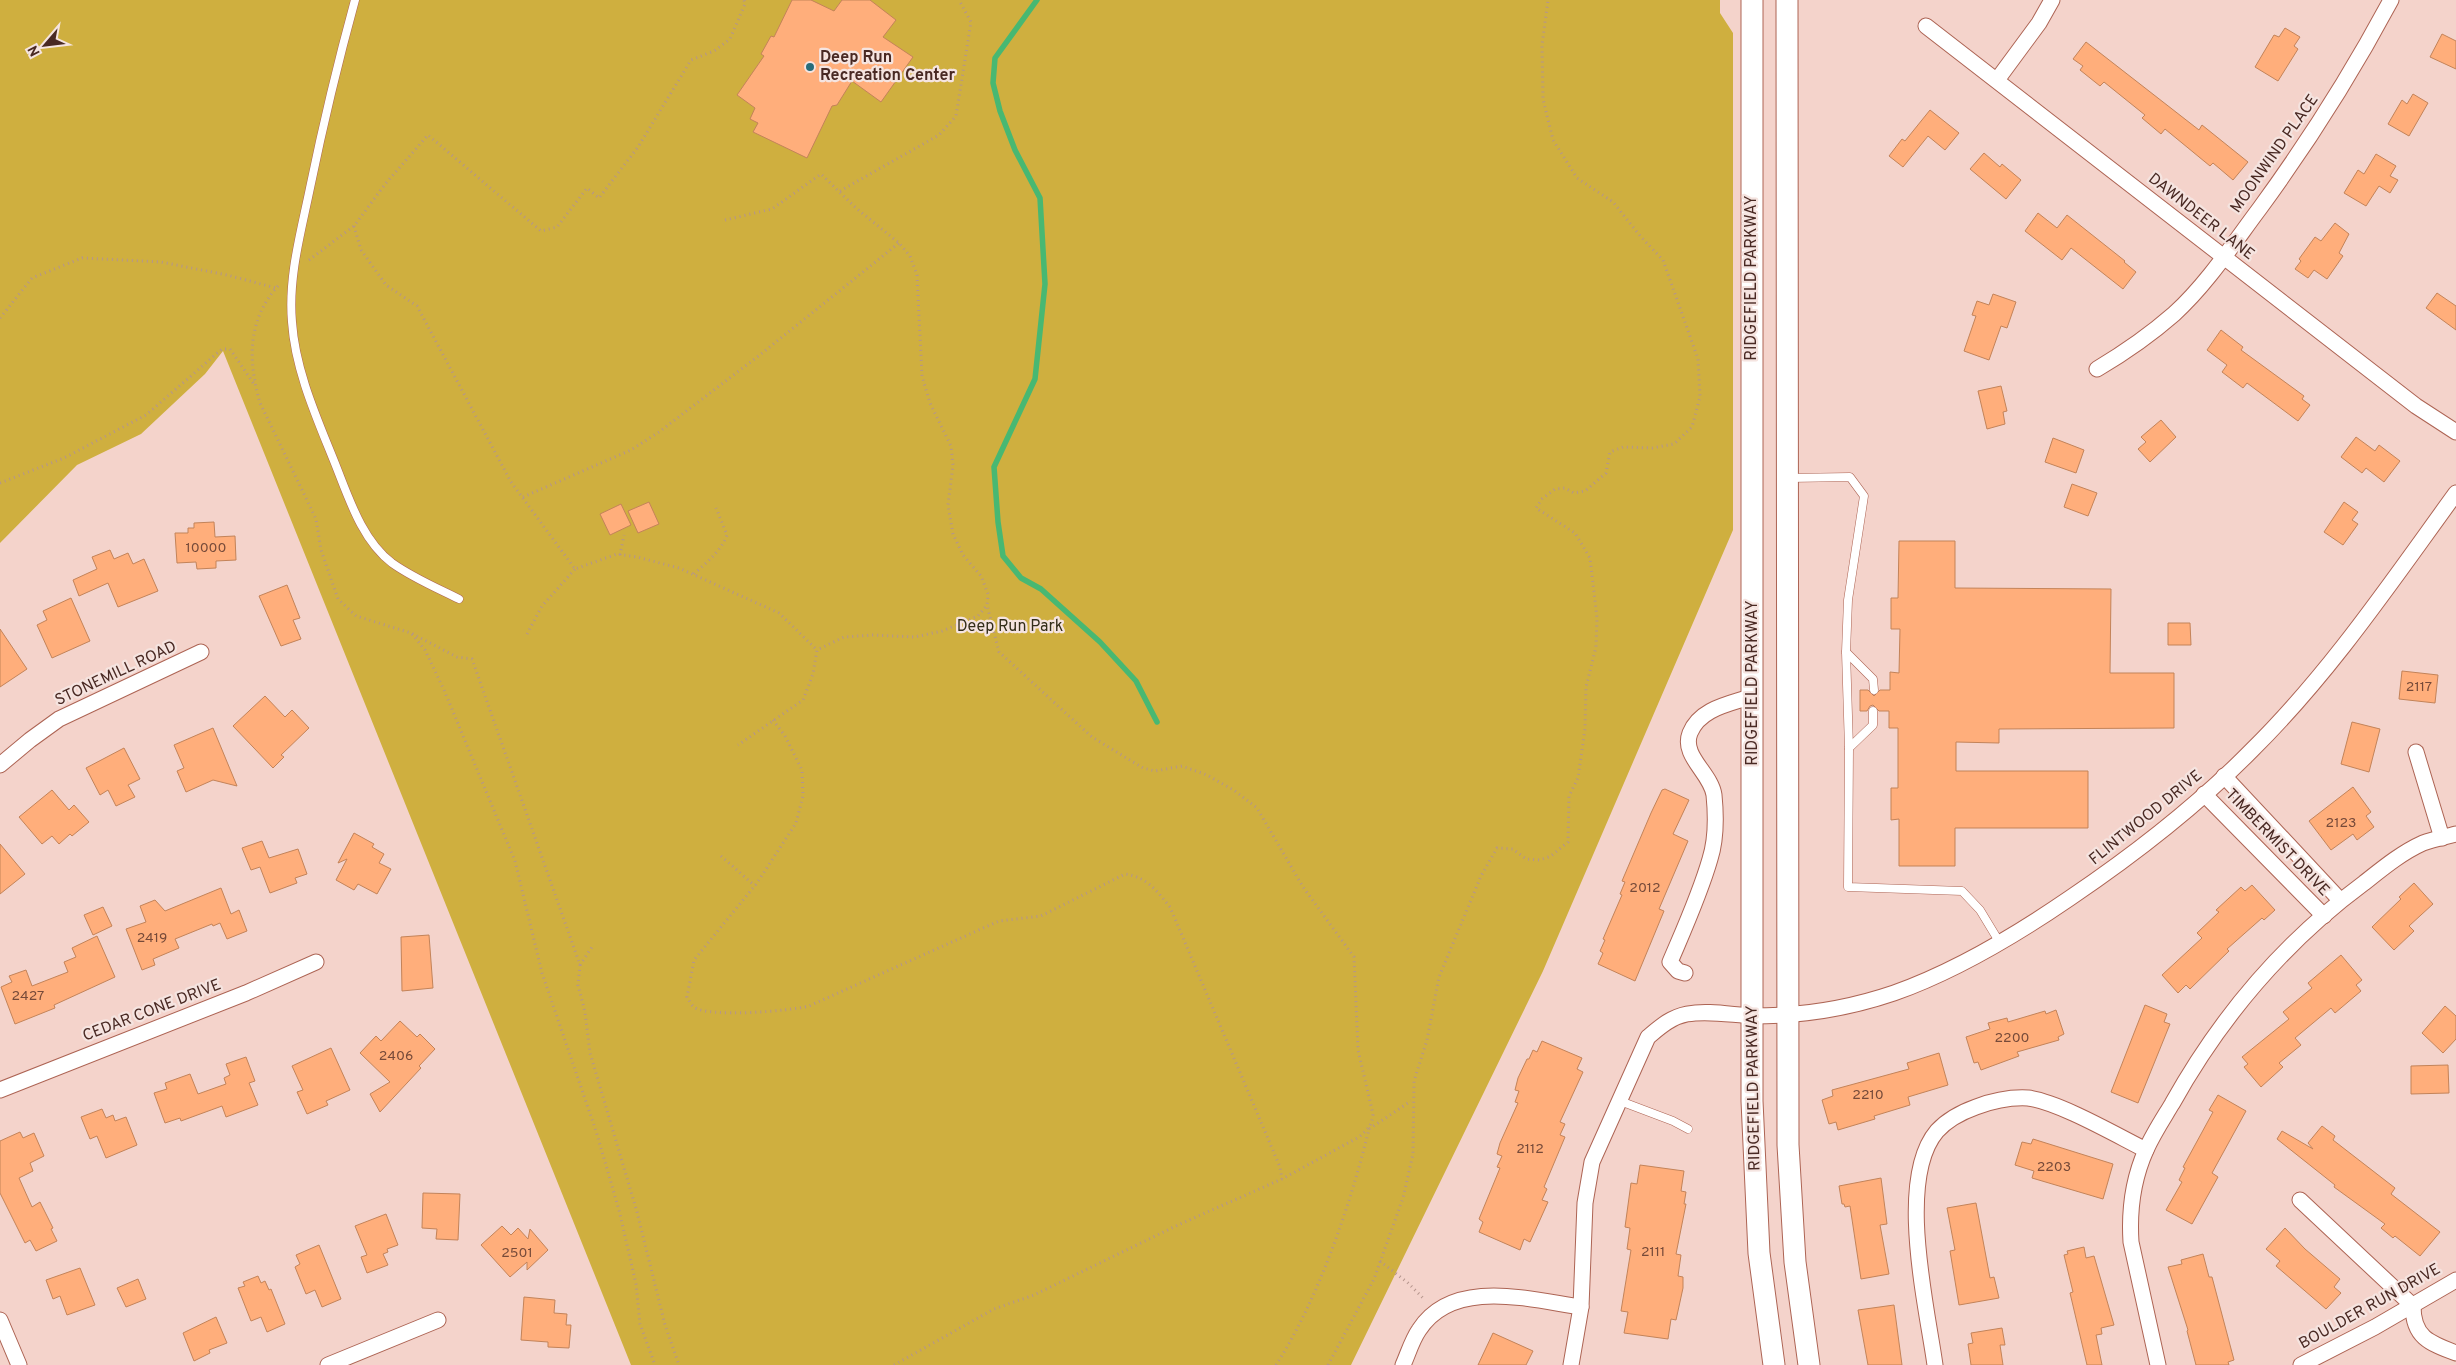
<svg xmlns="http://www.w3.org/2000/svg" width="2456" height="1365" font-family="Overpass,sans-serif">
<rect width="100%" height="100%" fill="#f4d3cb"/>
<!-- green -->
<path fill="#cfaf3f" d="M0 0H1720V13L1733 33V530L1543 971 1351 1365H631L223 351 205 374 141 434 77 465 0 543Z"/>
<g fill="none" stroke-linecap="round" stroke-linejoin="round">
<!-- stream -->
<path stroke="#48b872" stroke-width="5.5" d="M1037 0 995 58 993 83 1000 111 1015 150 1040 198 1045 284 1035 379 994 467 998 522 1003 556 1021 578 1041 589 1100 642 1136 681 1157 722"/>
</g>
<!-- building -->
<g fill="#ffae7b" stroke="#c38359">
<path d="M792 0H811L834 11 842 0H870L896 20 883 37 913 57 881 102 852 81 837 105 832 106 807 158 753 132 758 123 750 119 755 108 737 95 764 56 761 54 771 36 774 37Z"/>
<path d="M2285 28 2300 37 2294 46 2298 49 2278 81 2255 67 2274 35 2279 37Z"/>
<path d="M2442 34 2456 41V69L2430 57Z"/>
<path d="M2086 42 2199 130 2202 125 2248 162 2233 180 2213 163 2210 166 2165 129 2161 134 2142 118 2145 115 2104 82 2100 86 2080 70 2083 66 2073 59Z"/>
<path d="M2413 94 2428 103 2409 136 2388 124 2402 100 2407 104Z"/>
<path d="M1930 110 1959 133 1945 150 1928 136 1903 167 1889 156 1902 139 1905 141Z"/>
<path d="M1984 153 2000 167 2002 164 2021 180 2006 199 1970 169Z"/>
<path d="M2376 154 2396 166 2390 176 2398 180 2390 193 2379 186 2366 206 2344 193 2358 170 2364 174Z"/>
<path d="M2038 213 2057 228 2067 215 2125 261 2124 262 2136 272 2123 289 2071 248 2062 260 2025 231Z"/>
<path d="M2335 223 2349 234 2339 253 2343 256 2327 279 2314 270 2308 278 2295 269 2301 261 2299 259 2315 237 2321 241Z"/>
<path d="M2437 293 2456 306V330L2426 308Z"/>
<path d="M1993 294 2016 302 2007 328 2001 326 1989 360 1964 351 1976 316 1972 315 1977 301 1989 305Z"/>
<path d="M2221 330 2243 347 2241 350 2304 396 2302 399 2310 405 2298 421 2247 383 2243 388 2222 372 2227 365 2207 350Z"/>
<path d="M2001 386 2007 411 2003 412 2005 424 1987 429 1978 391Z"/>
<path d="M2161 420 2176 437 2150 462 2138 449 2146 442 2141 437Z"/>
<path d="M2356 437 2375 451 2379 445 2400 461 2384 482 2366 468 2362 473 2341 457Z"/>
<path d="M2053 438 2084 450 2076 473 2045 462Z"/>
<path d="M2072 484 2097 493 2088 516 2064 507Z"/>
<path d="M649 502 659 524 638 533 628 511Z"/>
<path d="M2344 502 2358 512 2352 520 2358 524 2343 545 2324 532Z"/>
<path d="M621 504 631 525 610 535 600 514Z"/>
<path d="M214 522 215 537 235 536 236 560 216 561V568L197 569 196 562 177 563 175 533H188V528H194V523Z"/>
<path d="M1899 541H1955V588L2111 589 2110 673H2174V728L1999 729V743L1956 742V771H2088V828H1955V866H1899V819L1891 820V788H1898V728H1889V711H1879L1873 705 1870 706 1867 711H1860V690H1868L1874 696 1880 690H1890V672L1899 673 1900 629H1891V598H1898Z"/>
<path d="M110 550 114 559 128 553 133 564 144 559 158 591 118 607 108 583 79 596 73 580 97 569 92 557Z"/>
<path d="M287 585 300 618 293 620 301 639 281 646 259 596Z"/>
<path d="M71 598 90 641 52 658 37 625 47 620 43 611Z"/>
<path d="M2168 623H2190L2191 645H2168Z"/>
<path d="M0 629 27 669 0 687Z"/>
<path d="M2402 671 2438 675 2435 703 2399 699Z"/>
<path d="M265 696 285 717 292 710 309 728 281 755 284 757 273 768 233 726Z"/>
<path d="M2352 722 2380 729 2369 772 2341 764Z"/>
<path d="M213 728 237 786 213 780 186 792 177 771 184 768 174 745Z"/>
<path d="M124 748 140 779 128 785 135 797 116 806 108 790 100 795 86 768Z"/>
<path d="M2353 787 2371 812 2366 816 2374 827 2357 840 2353 834 2331 850 2309 821Z"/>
<path d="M1665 789 1689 800 1673 834 1688 841 1659 909 1664 911 1635 981 1598 964 1603 953 1600 951 1605 940 1603 939 1622 895 1620 894 1625 882 1622 881 1651 813 1662 790Z"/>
<path d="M52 790 69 810 74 805 89 822 72 836 70 834 59 844 52 836 42 844 19 817Z"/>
<path d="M354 833 374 844 372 847 384 854 379 863 391 869 377 894 358 884 354 890 336 880 347 859 338 863Z"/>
<path d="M262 841 269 858 298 849 307 874 295 878 297 883 270 893 260 867 251 870 242 848Z"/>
<path d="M0 844 25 874 0 894Z"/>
<path d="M2414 883 2433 904 2409 926 2414 931 2394 950 2372 927 2401 899 2399 897Z"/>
<path d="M2252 885 2275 910 2264 920 2262 918 2227 949 2229 951 2190 989 2186 985 2178 993 2162 975 2202 938 2197 933 2219 912 2216 910 2241 887 2245 891Z"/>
<path d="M221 888 231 914 239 910 247 931 227 939 220 923 213 926 212 924 175 939 179 948 153 959 155 965 142 970 126 929 146 922 140 906 155 900 165 911Z"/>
<path d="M103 907 112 926 93 935 84 915Z"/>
<path d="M429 935 433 988 402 991 401 937Z"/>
<path d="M97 936 115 977 54 1005 55 1008 15 1024 1 987 12 982 9 976 26 970 32 986 68 972 64 962 76 957 72 948Z"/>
<path d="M2341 955 2362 980 2356 985 2361 991 2335 1013 2331 1008 2295 1038 2301 1045 2279 1063 2283 1067 2261 1087 2244 1067 2248 1064 2242 1057 2289 1019 2283 1012 2312 988 2308 983Z"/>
<path d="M2145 1005 2167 1014 2164 1022 2170 1024 2138 1103 2111 1092Z"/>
<path d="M2445 1006 2456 1016V1039L2443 1053 2422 1033Z"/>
<path d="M2056 1010 2064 1034 2058 1037 2059 1040 2017 1052 2019 1056 1981 1070 1978 1062 1974 1063 1966 1037 1990 1029 1988 1023 2007 1018 2008 1022 2045 1011 2046 1014Z"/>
<path d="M400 1021 417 1037 420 1034 435 1049 419 1066 421 1068 380 1112 370 1094 390 1082 360 1053 376 1036 381 1041Z"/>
<path d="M1542 1041 1582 1058 1577 1069 1583 1072 1560 1122 1565 1124 1560 1135 1565 1137 1544 1187 1547 1189 1542 1200 1548 1202 1530 1242 1524 1239 1520 1250 1479 1232 1483 1222 1479 1219 1500 1168 1497 1167 1502 1156 1497 1154 1500 1143 1518 1103 1515 1102 1519 1091 1515 1090 1518 1078 1527 1059H1529L1533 1050 1537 1052Z"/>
<path d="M331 1048 350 1090 326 1101 328 1105 307 1114 297 1092 303 1090 292 1066Z"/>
<path d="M1939 1053 1948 1085 1908 1097 1910 1105 1874 1116 1875 1119 1838 1130 1836 1122 1829 1124 1822 1100 1833 1096 1832 1090 1909 1069 1907 1063Z"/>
<path d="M246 1057 255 1081 249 1083 258 1105 226 1117 222 1106 181 1121 180 1118 165 1123 154 1093 167 1089 165 1083 190 1074 198 1094 226 1084 224 1078 230 1075 226 1064Z"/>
<path d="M2448 1065 2449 1093 2411 1094V1066Z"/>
<path d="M2218 1095 2246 1111 2212 1173 2218 1177 2192 1224 2166 1210 2182 1182 2179 1180 2185 1168 2183 1167 2213 1112 2209 1110Z"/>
<path d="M102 1109 106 1118 113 1115 115 1121 126 1117 137 1145 106 1158 97 1136 90 1139 81 1117Z"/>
<path d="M2322 1126 2335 1136 2333 1140 2395 1188 2391 1194 2440 1232 2420 1256 2395 1236 2393 1238 2381 1228 2385 1224 2334 1187 2335 1185 2277 1139 2282 1131 2313 1149 2308 1143Z"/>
<path d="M20 1132 23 1138 34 1133 44 1156 30 1163 33 1171 19 1178 32 1207 40 1202 53 1228 51 1229 57 1241 36 1251 30 1240 25 1243 0 1193V1141Z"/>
<path d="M2033 1139 2113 1164 2103 1199 2032 1178 2034 1171 2015 1165 2022 1142 2031 1144Z"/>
<path d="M1640 1165 1684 1171 1681 1191 1686 1192 1684 1204H1686L1676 1254 1681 1255 1678 1276 1683 1277V1288L1676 1320 1671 1319 1668 1339 1624 1333 1628 1312 1621 1311 1631 1250 1627 1249 1630 1228 1625 1227 1631 1183 1637 1184Z"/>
<path d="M1881 1178 1887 1224 1880 1225 1889 1274 1861 1279 1850 1206 1845 1207 1844 1204H1842L1839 1186Z"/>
<path d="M423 1193 460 1194 458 1240 436 1239 437 1229 422 1228Z"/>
<path d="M1976 1203 1990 1278 1994 1277 1999 1298 1959 1305 1950 1251 1955 1250 1947 1208Z"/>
<path d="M386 1214 398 1245 387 1249 388 1252 383 1254 388 1265 367 1273 361 1257 367 1255 355 1226Z"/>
<path d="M502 1226 511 1235 518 1228 528 1239 530 1229 548 1250 527 1270V1262L510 1277 481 1245Z"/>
<path d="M2285 1228 2305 1249 2340 1279 2334 1287 2341 1293 2326 1309 2276 1266 2280 1261 2266 1249Z"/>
<path d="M319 1245 341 1299 322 1307 315 1290 306 1294 295 1267 300 1264 296 1255Z"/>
<path d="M2084 1247 2086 1258 2094 1256 2114 1325 2101 1328 2102 1334 2096 1335 2102 1365H2087L2070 1293 2073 1292 2064 1255 2068 1254 2067 1251Z"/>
<path d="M2203 1254 2209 1277H2212L2234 1360 2228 1362 2229 1365H2196L2187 1331 2188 1330 2168 1267 2182 1264 2181 1260Z"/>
<path d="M80 1268 95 1305 67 1315 60 1296 53 1299 46 1280Z"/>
<path d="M258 1276 261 1283 265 1281 269 1290 271 1289 285 1324 267 1332 261 1317 251 1321 238 1288 245 1286 243 1282Z"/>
<path d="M138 1279 146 1299 126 1307 117 1288Z"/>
<path d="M524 1297 555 1300 554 1313 567 1314 566 1325H571L569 1348 548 1347V1342L521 1340Z"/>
<path d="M1894 1305 1902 1365H1868L1858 1310Z"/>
<path d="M216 1317 227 1343 209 1350 210 1353 194 1361 183 1333Z"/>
<path d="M2002 1328 2005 1345H2000L2003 1365H1971L1968 1344 1973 1343 1971 1333Z"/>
<path d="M1493 1333 1533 1351 1526 1365H1478Z"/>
</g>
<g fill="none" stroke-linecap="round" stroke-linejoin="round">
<!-- service casing -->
<g stroke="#ad6454" stroke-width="9">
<g id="service">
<path d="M355 0C338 62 323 125 310 188 301 232 288 277 292 322 295 368 315 414 332 456 347 492 360 539 392 563 413 578 437 588 459 599"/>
<path d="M1789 478 1850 477 1864 496 1848 600 1846 652 1849 748 1848 887 1962 891 1980 910 2000 943"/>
<path d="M1846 652 1873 679 1874 690"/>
<path d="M1849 748 1873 725V711"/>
<path d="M1620 1101 1673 1121 1688 1129"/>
</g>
</g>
<!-- minor casing -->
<g stroke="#ad6454" stroke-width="17">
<g id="minor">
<path d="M1926 26 2416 406 2456 432"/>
<path d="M1997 80 2039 23 2052 0"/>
<path d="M2097 369C2124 353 2150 335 2174 314 2207 284 2233 244 2260 208 2309 141 2352 73 2391 0"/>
<path d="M2416 752 2442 838"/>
<path d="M0 765 30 740 59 719 201 652"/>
<path d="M2224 776 2340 900"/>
<path d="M2204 794 2324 916"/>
<path d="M1685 973 1678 971 1670 962C1684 929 1700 894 1710 859 1716 840 1716 815 1714 795 1711 773 1681 756 1690 733 1700 708 1730 704 1753 696"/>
<path d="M0 1090 246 993 316 962"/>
<path d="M2300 1200 2413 1306C2413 1337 2429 1343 2456 1353"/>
<path d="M0 1320 19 1365"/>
<path d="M328 1365 438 1320"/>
<path d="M1403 1365C1408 1354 1412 1340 1419 1330 1453 1277 1531 1300 1581 1307"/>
<path d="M1571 1365 1581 1307 1585 1203 1592 1162 1648 1037C1660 1027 1671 1017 1687 1014 1708 1010 1732 1015 1753 1016 1800 1016 1850 1008 1894 993 1956 971 2016 935 2070 898 2135 854 2197 806 2252 750 2330 673 2392 581 2456 493"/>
<path d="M1935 1365C1927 1307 1896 1179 1937 1131 1947 1120 1962 1112 1976 1107 1992 1101 2010 1097 2028 1098 2059 1102 2116 1135 2146 1150"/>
<path d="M2158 1365 2131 1242C2129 1211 2133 1179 2146 1150 2153 1134 2163 1119 2172 1104 2221 1016 2283 943 2364 883 2383 868 2401 853 2423 843 2434 839 2445 837 2456 834"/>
<path d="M2301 1365 2375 1327 2456 1280"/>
</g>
</g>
<!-- secondary casing -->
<g stroke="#ad6454" stroke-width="23">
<g id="secondary">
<path d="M1752 0V1101L1759 1253 1774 1365"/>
<path d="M1787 0 1788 1145 1795 1262 1809 1365"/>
</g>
</g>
<!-- path -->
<g stroke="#b5958d" stroke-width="3" stroke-dasharray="1 4" stroke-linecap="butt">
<path d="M840 191 939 135 956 116 971 22 959 0"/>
<path d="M725 220 772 209 821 174 856 208 899 243 910 256 917 275 922 376 930 403 951 446 953 465 948 505 953 534 963 555 981 576 988 594 987 605 978 616 942 631 915 637 874 635 844 637 817 650 813 674 803 700 738 745"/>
<path d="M354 226 361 250 386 285 417 306 511 482 575 569 617 554 637 557 679 568 779 613 817 650"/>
<path d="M309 260 354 226 386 183 428 135 541 231 557 227 587 188 599 198 638 147 691 60 714 51 730 39 745 4 744 0"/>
<path d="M278 286C247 320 248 361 260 403L316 519 321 550 338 599 356 616 411 633 457 657 472 659 580 965 578 985 585 1012 590 1053 637 1212 665 1325 679 1365"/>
<path d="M0 318 32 278 82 258 161 262 227 275 276 288"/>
<path d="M0 483 64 458 146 415 222 349H230L254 384"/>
<path d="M523 497 631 450 659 432 761 354 899 243"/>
<path d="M620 555 624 535"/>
<path d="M694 574C707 562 721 551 727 535L716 508"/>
<path d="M412 634 425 650 444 690 515 861 542 973 596 1131 619 1210 636 1284 640 1324 655 1365"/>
<path d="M527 634 542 606 575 569"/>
<path d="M773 720 785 736 802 770 803 796 796 823 757 883 694 960 687 997C689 1000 691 1005 694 1007 707 1018 791 1011 809 1006L999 921 1041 916 1125 874C1147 877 1157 891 1170 907L1280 1167 1282 1179"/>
<path d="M721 856 755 886"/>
<path d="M580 965 592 947"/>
<path d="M1380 1261 1408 1283 1425 1300"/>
<path d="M894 1365 994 1309 1034 1295 1178 1225 1282 1179 1359 1137C1367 1130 1372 1126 1373 1114L1358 1050 1354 957 1303 887 1257 808 1235 791 1207 775 1182 766 1155 771 1143 768 1092 737 999 652 987 605"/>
<path d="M1276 1365C1319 1298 1350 1206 1369 1129L1411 1101"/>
<path d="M1328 1365 1374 1279 1403 1198 1413 1154 1414 1081 1427 1040 1439 977 1481 876 1497 848 1513 849 1526 859 1540 860 1551 856 1568 842 1569 796 1578 778 1585 729 1586 687 1596 647 1597 618 1590 558 1575 533 1536 508 1542 499 1555 489 1565 488 1574 493 1585 491 1606 473 1610 452 1623 447 1652 448 1674 444 1692 427 1700 397 1698 359 1663 260 1641 237 1613 202 1577 178 1553 140 1543 99 1542 45 1548 0"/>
</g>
<!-- service -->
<use href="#service" stroke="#fff" stroke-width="8"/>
<!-- minor -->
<use href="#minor" stroke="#fff" stroke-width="15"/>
<!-- secondary -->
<use href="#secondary" stroke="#fff" stroke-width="21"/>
</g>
<!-- markers -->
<circle fill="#276d7b" stroke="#f5e4e0" stroke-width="2" cx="810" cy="67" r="5"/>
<g text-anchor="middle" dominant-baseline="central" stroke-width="4.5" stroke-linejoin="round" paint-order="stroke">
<!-- number labels -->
<g font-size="14" fill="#764a39">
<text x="206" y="548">10000</text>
<text x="2419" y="687">2117</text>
<text x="2341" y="823">2123</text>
<text x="1645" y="888">2012</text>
<text x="152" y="938">2419</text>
<text x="28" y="996">2427</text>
<text x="2012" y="1038">2200</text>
<text x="396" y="1056">2406</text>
<text x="1868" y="1095">2210</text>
<text x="1530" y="1149">2112</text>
<text x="2054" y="1167">2203</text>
<text x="1653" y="1252">2111</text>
<text x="517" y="1253">2501</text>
</g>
<!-- poi labels -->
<g font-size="16" font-weight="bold" fill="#492923" stroke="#f5e4e0" text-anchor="start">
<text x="820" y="58">Deep Run<tspan x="820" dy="18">Recreation Center</tspan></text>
</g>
<!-- street labels -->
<g font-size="16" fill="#492923" stroke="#f5e4e0">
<text transform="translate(2275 154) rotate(-55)">MOONWIND PLACE</text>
<text transform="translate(2201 217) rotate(38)">DAWNDEER LANE</text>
<text transform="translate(1752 278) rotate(-90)">RIDGEFIELD PARKWAY</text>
<text transform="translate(116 674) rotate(-25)">STONEMILL ROAD</text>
<text transform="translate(1753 683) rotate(-90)">RIDGEFIELD PARKWAY</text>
<text transform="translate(2146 818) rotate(-39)">FLINTWOOD DRIVE</text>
<text transform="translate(2277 843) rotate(46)">TIMBERMIST DRIVE</text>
<text transform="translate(152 1011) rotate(-21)">CEDAR CONE DRIVE</text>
<text transform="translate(1754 1088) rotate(-91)">RIDGEFIELD PARKWAY</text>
<text transform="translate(2370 1307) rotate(-29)">BOULDER RUN DRIVE</text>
</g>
<!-- park labels -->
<g font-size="16" fill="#332d18" stroke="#f5e4e0">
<text x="1010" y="627">Deep Run Park</text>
</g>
</g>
<!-- north arrow -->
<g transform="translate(45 45) rotate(242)" stroke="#f5e4e0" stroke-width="4" paint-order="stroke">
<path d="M0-4L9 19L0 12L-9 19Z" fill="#492923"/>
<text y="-8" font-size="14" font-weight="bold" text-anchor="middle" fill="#492923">N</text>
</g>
</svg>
